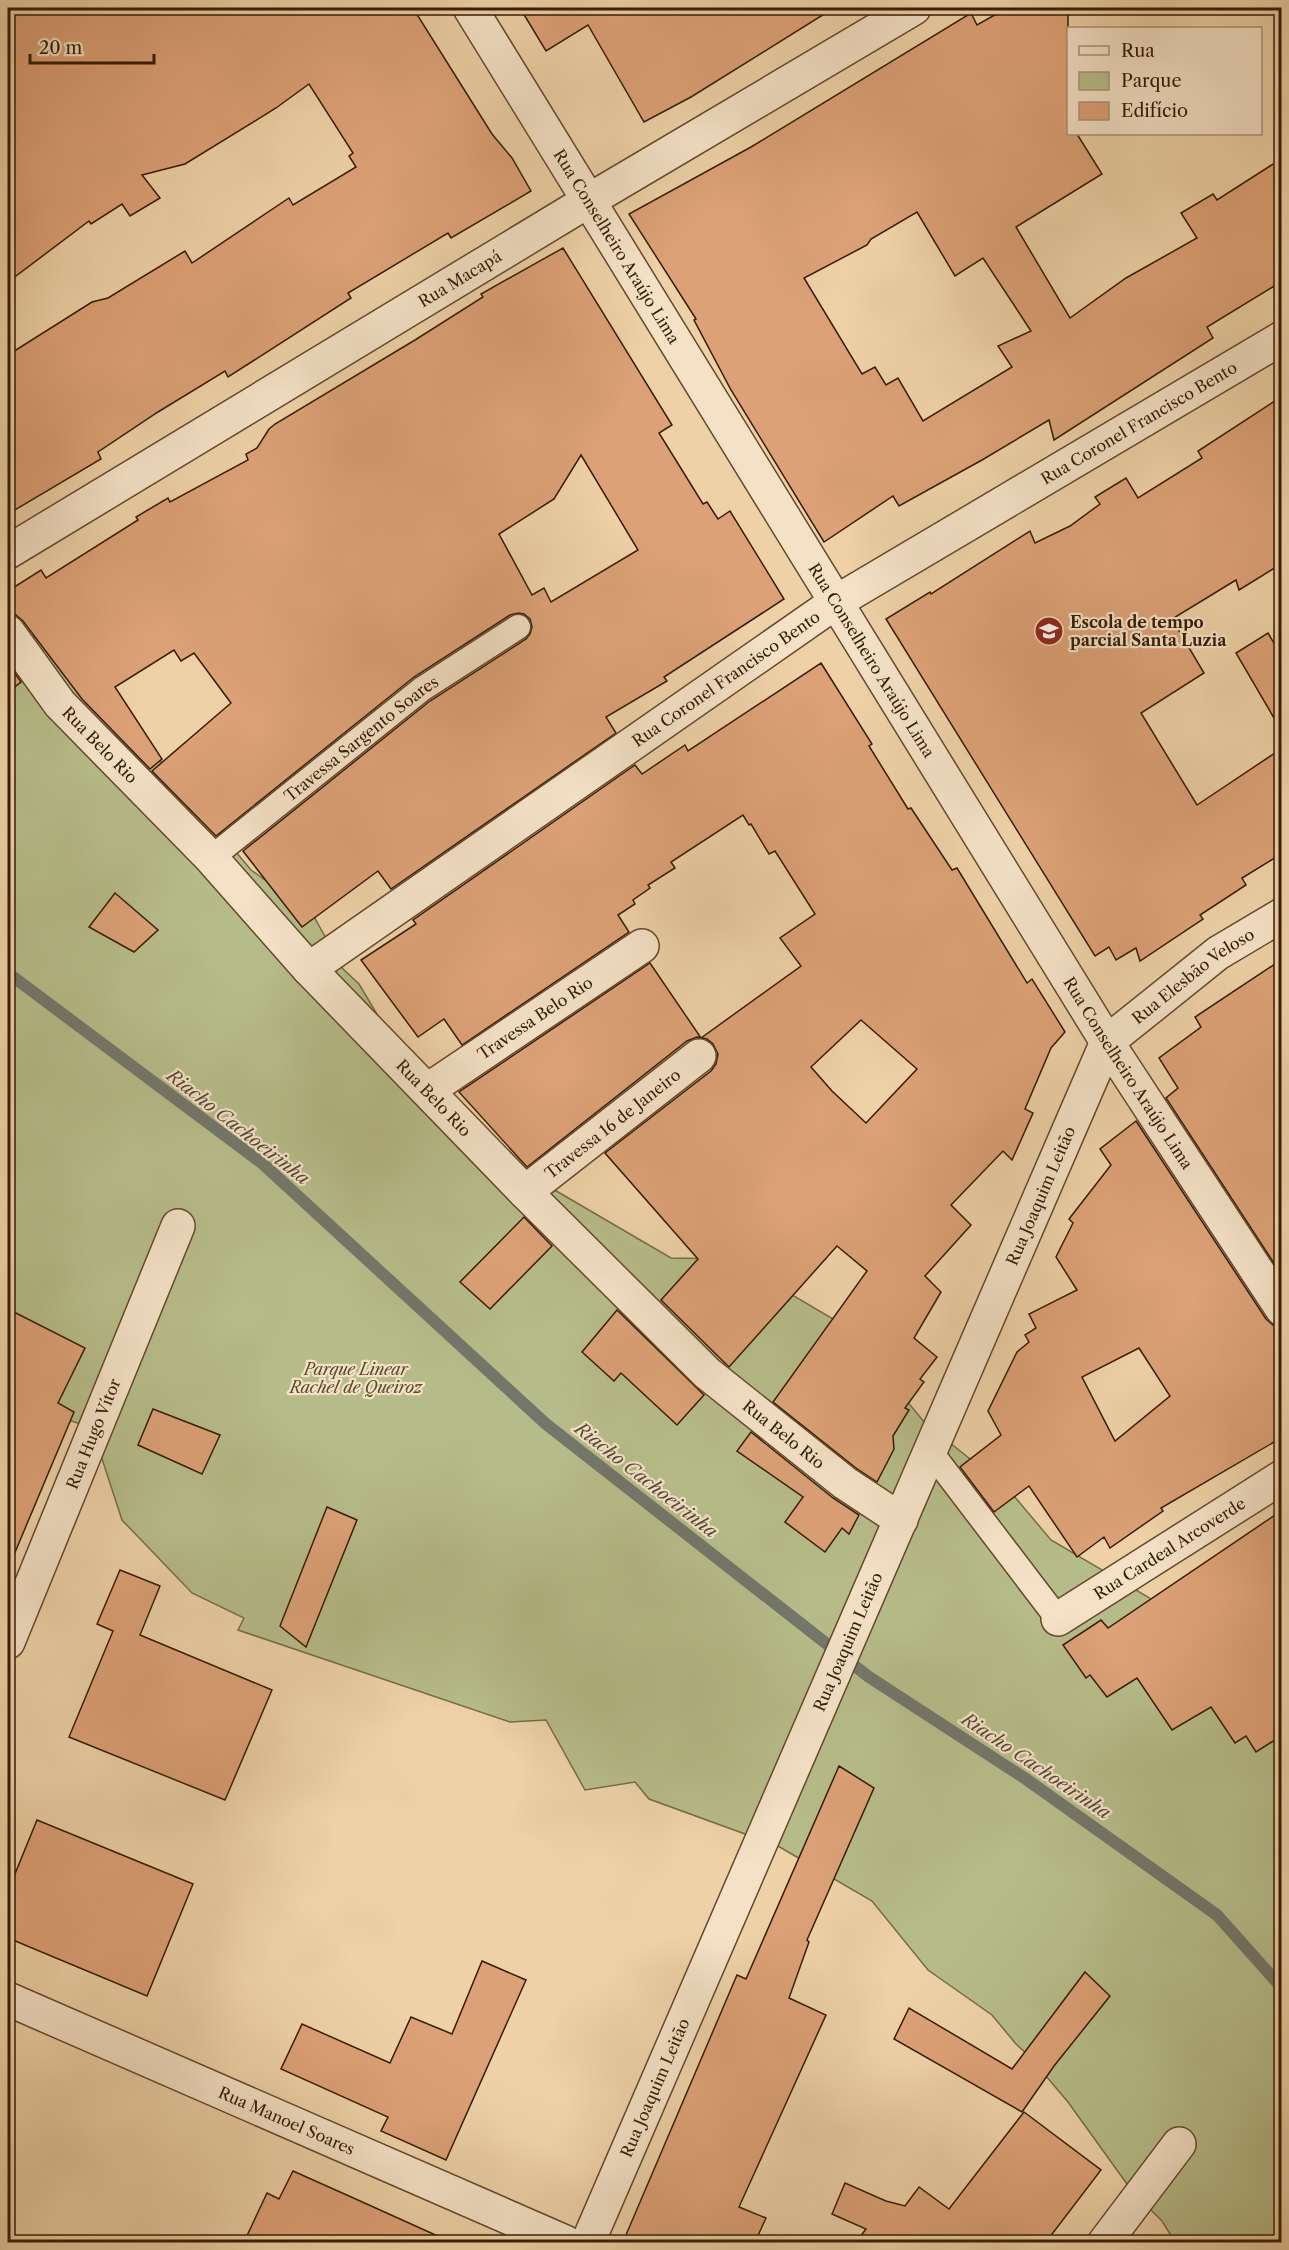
<svg xmlns="http://www.w3.org/2000/svg" width="1289" height="2250" font-family="'Libre Caslon Text',serif">
<rect width="100%" height="100%" fill="#eed1a7"/>
<filter id="stains"><feTurbulence type="fractalNoise" baseFrequency=".00333" numOctaves="4"/><feColorMatrix values="0 0 0 0 .2 0 0 0 0 .09 0 0 0 0 .02 0 0 0 .5 -.17"/></filter>
<radialGradient id="worn" r=".72"><stop offset=".6" stop-color="#630" stop-opacity="0"/><stop offset="1" stop-color="#630" stop-opacity=".3"/></radialGradient>
<!-- green -->
<path fill="#b6bc89" stroke="#766c46" stroke-width="1.5" d="M8 630 34 637 55 639 122 705 167 770 251 870 312 913 343 969 359 984 408 1066 494 1151 546 1185 671 1258 731 1259 845 1326 925 1423 1009 1490 1051 1540 1148 1597 1191 1630 1206 1637 1281 1695V2242H1175L1162 2221 1132 2191 1068 2102 1029 2056 1016 2044 992 2015 928 1970 872 1901 778 1846 649 1799 635 1782 585 1790 546 1720 510 1722 238 1630 244 1618 192 1593 122 1520 92 1428 8 1399Z"/>
<g fill="none" stroke-linecap="round" stroke-linejoin="round">
<!-- stream -->
<path stroke="#73776b" stroke-width="12" d="M8 973 263 1164 546 1424 869 1677 1026 1779 1217 1915 1282 1988"/>
</g>
<!-- building -->
<g fill="#dca176" stroke="#361b03" stroke-width="1.5" fill-rule="evenodd">
<path d="M8 8H413L492 134 512 158 531 191 451 238 448 233 348 293 351 298 228 377 225 371 158 412 98 452 101 459 8 514V355L92 302 108 298 185 251 192 263 289 198 293 205 356 167 349 156 353 153 309 84 276 108 185 164 142 175 160 198 130 216 122 204 91 224 89 221 8 282Z"/>
<path d="M520 8H834L691 97 644 122 588 25 546 51Z"/>
<path d="M1007 8H1068V134H1077L1102 174 1016 227 1070 318 1126 278 1197 238 1181 213 1213 194 1217 200 1281 159V282L1207 327 1213 338 1054 440 1049 420 982 460 899 506 893 496 824 542 731 390 694 320 696 319 629 214 751 147 971 13 977 25ZM917 212 955 276 983 258 1031 331 998 346 1012 367 923 421 898 378 886 385 875 367 862 374 804 278 867 245 871 239Z"/>
<path d="M563 248 672 425 659 433 703 504 707 502 718 519 730 511 784 599 664 677 667 681 606 717 616 733 391 889 378 871 302 927 243 851 430 701 526 639 530 634 532 627 530 619 524 614 518 613 510 615 414 677 216 836 152 771 231 703 194 653 181 661 174 650 115 687 162 759 150 769 82 699 23 621 16 615 8 614V591L41 570 46 578 138 520 136 517 168 498 170 502 248 460 246 454 257 448 269 429 275 424 415 340 483 297 481 294ZM581 455 638 550 551 602 544 588 532 595 499 534 554 499Z"/>
<path d="M1281 397V564L1239 590 1236 580 1172 619 1204 673 1141 713 1197 805 1281 749V854L1242 878 1246 885 1200 915 1203 919 1140 961 1136 948 1116 960 1109 947 1095 956 886 619 930 592 931 594 1030 531 1035 543 1070 526 1100 504 1095 497 1126 478 1138 498 1202 458 1198 451Z"/>
<path d="M1268 633 1281 655V730L1236 653Z"/>
<path d="M8 663 21 682 8 692Z"/>
<path d="M821 663 872 744 869 746 908 809 911 808 952 870 957 868 1027 983 1032 979 1065 1032 1051 1048 1025 1109 1033 1113 1012 1160 1003 1151 951 1205 971 1225 925 1276 941 1292 914 1338 937 1357 920 1379 924 1382 905 1408 909 1410 893 1436 894 1449 877 1482 856 1468 773 1402 867 1271 837 1246 729 1367 661 1300 698 1259 605 1153 711 1071 716 1064 718 1054 713 1044 707 1039 697 1037 687 1041 527 1167 459 1092 650 963 701 1038 801 966 780 938 815 914 775 851 769 854 751 824 749 825 743 815 671 862 675 868 648 885 650 888 633 900 635 904 618 915 629 932 462 1045 444 1019 418 1037 361 960 416 924 413 920 635 765 642 774 685 745 688 751ZM861 1020 917 1069 866 1123 832 1091 811 1067Z"/>
<path d="M115 893 158 930 134 952 89 927Z"/>
<path d="M1281 960V1274L1166 1098 1178 1088 1159 1058 1201 1027 1195 1017Z"/>
<path d="M1136 1121 1266 1319 1273 1325 1281 1327V1438L1161 1508 1163 1511 1110 1548 1104 1537 1077 1557 1029 1486 994 1512 960 1467 1001 1435 988 1411 1017 1352 1029 1342 1025 1335 1036 1328 1029 1314 1077 1290 1056 1257 1073 1223 1069 1219 1111 1165 1100 1149ZM1139 1348 1170 1396 1115 1441 1082 1377Z"/>
<path d="M524 1217 552 1246 490 1309 460 1282Z"/>
<path d="M8 1309 85 1348 58 1403 74 1412 8 1569Z"/>
<path d="M617 1310 704 1395 677 1425 621 1373 614 1381 582 1352Z"/>
<path d="M153 1409 220 1435 202 1474 138 1445Z"/>
<path d="M751 1432 833 1498 859 1515 849 1534 842 1528 825 1552 785 1522 803 1497 737 1451Z"/>
<path d="M327 1507 357 1520 306 1647 280 1626Z"/>
<path d="M1281 1511V1736L1256 1752 1246 1736 1235 1743 1211 1707 1172 1730 1137 1678 1107 1697 1090 1675 1086 1678 1063 1645 1101 1620 1108 1628Z"/>
<path d="M120 1570 160 1586 140 1635 272 1690 225 1800 69 1737 113 1631 97 1624Z"/>
<path d="M839 1766 874 1788 807 1940 809 1942 789 1998 826 2015 739 2207 766 2218 755 2242H623L737 1975 746 1979Z"/>
<path d="M37 1820 193 1884 147 1996 8 1938V1891Z"/>
<path d="M482 1961 526 1980 446 2160 381 2131 388 2117 281 2069 302 2024 390 2063 411 2017 452 2034Z"/>
<path d="M1085 1972 1110 1996 1054 2066 1022 2112 894 2039 909 2008 1012 2069Z"/>
<path d="M1024 2112 1101 2170 1046 2242H856L866 2229 832 2214 845 2183 886 2201 905 2206 919 2187 949 2209Z"/>
<path d="M293 2171 349 2196 451 2242H244L267 2193 279 2199Z"/>
</g>
<g fill="none" stroke-linecap="round" stroke-linejoin="round">
<!-- service casing -->
<g stroke="#64482c" stroke-width="27">
<g id="service">
<path id="s1" d="M211 858 422 689 518 627"/>
<path d="M930 1451 1058 1619"/>
</g>
</g>
<!-- minor casing -->
<g stroke="#64482c" stroke-width="36">
<g id="minor">
<path id="s2" d="M470 8 1107 1042 1282 1309"/>
<path id="s3" d="M8 552 588 201 914 8"/>
<path id="s4" d="M8 632 60 704 211 858 309 969 525 1192 707 1373 845 1483 901 1520"/>
<path id="s5" d="M309 969 836 602 1282 338"/>
<path id="s6" d="M428 1090 642 946"/>
<path id="s7" d="M525 1192 699 1056"/>
<path id="s8" d="M1058 1619 1282 1477"/>
<path id="s9" d="M8 1642 178 1226"/>
<path id="s10" d="M8 1999 565 2242"/>
<path id="s11" d="M588 2242 1107 1042 1218 953 1282 915"/>
<path d="M1105 2242 1179 2144"/>
</g>
</g>
<!-- service -->
<use href="#service" stroke="#f4e1c6" stroke-width="24"/>
<!-- minor -->
<use href="#minor" stroke="#f4e1c6" stroke-width="33"/>
</g>
<!-- icons -->
<defs>
<g id="school-disc" transform="scale(1.5)"><circle r="9.5" fill="#8f2418" stroke="#f4e1c6"/><path d="M0-5L7-2L0 1L-7-2ZM-4 1L0 2.5L4 1V4Q0 6-4 4Z" fill="#fff"/></g>
</defs>
<g fill-rule="evenodd">
<use href="#school-disc" x="1049" y="631"/>
</g>
<g text-anchor="middle" dominant-baseline="central" stroke-width="4.5" stroke-linejoin="round" paint-order="stroke">
<!-- street labels -->
<g font-size="16" fill="#361b03" stroke="#f4e1c6">
<text stroke="none"><textPath href="#s2" startOffset="280">Rua Conselheiro Araújo Lima</textPath></text>
<text stroke="none"><textPath href="#s3" startOffset="528">Rua Macapá</textPath></text>
<text stroke="none"><textPath href="#s5" startOffset="994">Rua Coronel Francisco Bento</textPath></text>
<text stroke="none"><textPath href="#s2" startOffset="766">Rua Conselheiro Araújo Lima</textPath></text>
<text stroke="none"><textPath href="#s5" startOffset="508">Rua Coronel Francisco Bento</textPath></text>
<text stroke="none"><textPath href="#s1" startOffset="192">Travessa Sargento Soares</textPath></text>
<text stroke="none"><textPath href="#s4" startOffset="146">Rua Belo Rio</textPath></text>
<text stroke="none"><textPath href="#s11" startOffset="1416">Rua Elesbão Veloso</textPath></text>
<text stroke="none"><textPath href="#s6" startOffset="129">Travessa Belo Rio</textPath></text>
<text stroke="none"><textPath href="#s2" startOffset="1252">Rua Conselheiro Araújo Lima</textPath></text>
<text stroke="none"><textPath href="#s4" startOffset="632">Rua Belo Rio</textPath></text>
<text stroke="none"><textPath href="#s7" startOffset="111">Travessa 16 de Janeiro</textPath></text>
<text stroke="none"><textPath href="#s11" startOffset="1140">Rua Joaquim Leitão</textPath></text>
<text stroke="none"><textPath href="#s9" startOffset="225">Rua Hugo Vítor</textPath></text>
<text stroke="none"><textPath href="#s4" startOffset="1118">Rua Belo Rio</textPath></text>
<text stroke="none"><textPath href="#s8" startOffset="132">Rua Cardeal Arcoverde</textPath></text>
<text stroke="none"><textPath href="#s11" startOffset="654">Rua Joaquim Leitão</textPath></text>
<text stroke="none"><textPath href="#s11" startOffset="168">Rua Joaquim Leitão</textPath></text>
<text stroke="none"><textPath href="#s10" startOffset="304">Rua Manoel Soares</textPath></text>
</g>
<!-- poi labels -->
<g font-size="16" font-weight="bold" fill="#361b03" stroke="#f4e1c6" text-anchor="start">
<text x="1070" y="622">Escola de tempo<tspan x="1070" dy="18">parcial Santa Luzia</tspan></text>
</g>
<!-- park labels -->
<g font-size="16" font-style="italic" fill="#5c4b2b" stroke="#f4e1c6">
<text x="356" y="1369">Parque Linear<tspan x="356" dy="18">Rachel de Queiroz</tspan></text>
</g>
<!-- water labels -->
<g font-size="18" font-style="italic" fill="#554937" stroke="#f4e1c6">
<text transform="translate(238 1127) rotate(38)">Riacho Cachoeirinha</text>
<text transform="translate(646 1480) rotate(38)">Riacho Cachoeirinha</text>
<text transform="translate(1036 1766) rotate(34)">Riacho Cachoeirinha</text>
</g>
</g>
<!-- margin -->
<rect width="1289" height="2250" fill="none" stroke="#eed1a7" stroke-width="30"/>
<rect x="9" y="9" width="1271" height="2232" fill="none" stroke="#361b03" stroke-width="3"/>
<rect x="15" y="15" width="1259" height="2220" fill="none" stroke="#361b03" stroke-width="1.5"/>
<!-- legend -->
<rect x="1067" y="27" width="195" height="108" fill="#f4e1c6" stroke="#a89278" stroke-width="1.5"/>
<rect x="1079" y="46" width="30" height="9" fill="#f4e1c6" stroke="#a89278" stroke-width="1.5"/>
<text x="1121" y="57" font-size="18" fill="#361b03">Rua</text>
<rect x="1079" y="72" width="30" height="18" fill="#b6bc89" stroke="#a89278" stroke-width="1.5"/>
<text x="1121" y="87" font-size="18" fill="#361b03">Parque</text>
<rect x="1079" y="102" width="30" height="18" fill="#dca176" stroke="#a89278" stroke-width="1.5"/>
<text x="1121" y="117" font-size="18" fill="#361b03">Edifício</text>
<!-- scale -->
<path d="M30 54v9h124v-9" fill="none" stroke="#361b03" stroke-width="3"/>
<text x="39" y="54" font-size="18" fill="#361b03" stroke="#f4e1c6" stroke-width="4.5" paint-order="stroke">20 m</text>
<rect width="100%" height="100%" filter="url(#stains)"/>
<rect width="100%" height="100%" fill="url(#worn)"/>
</svg>
